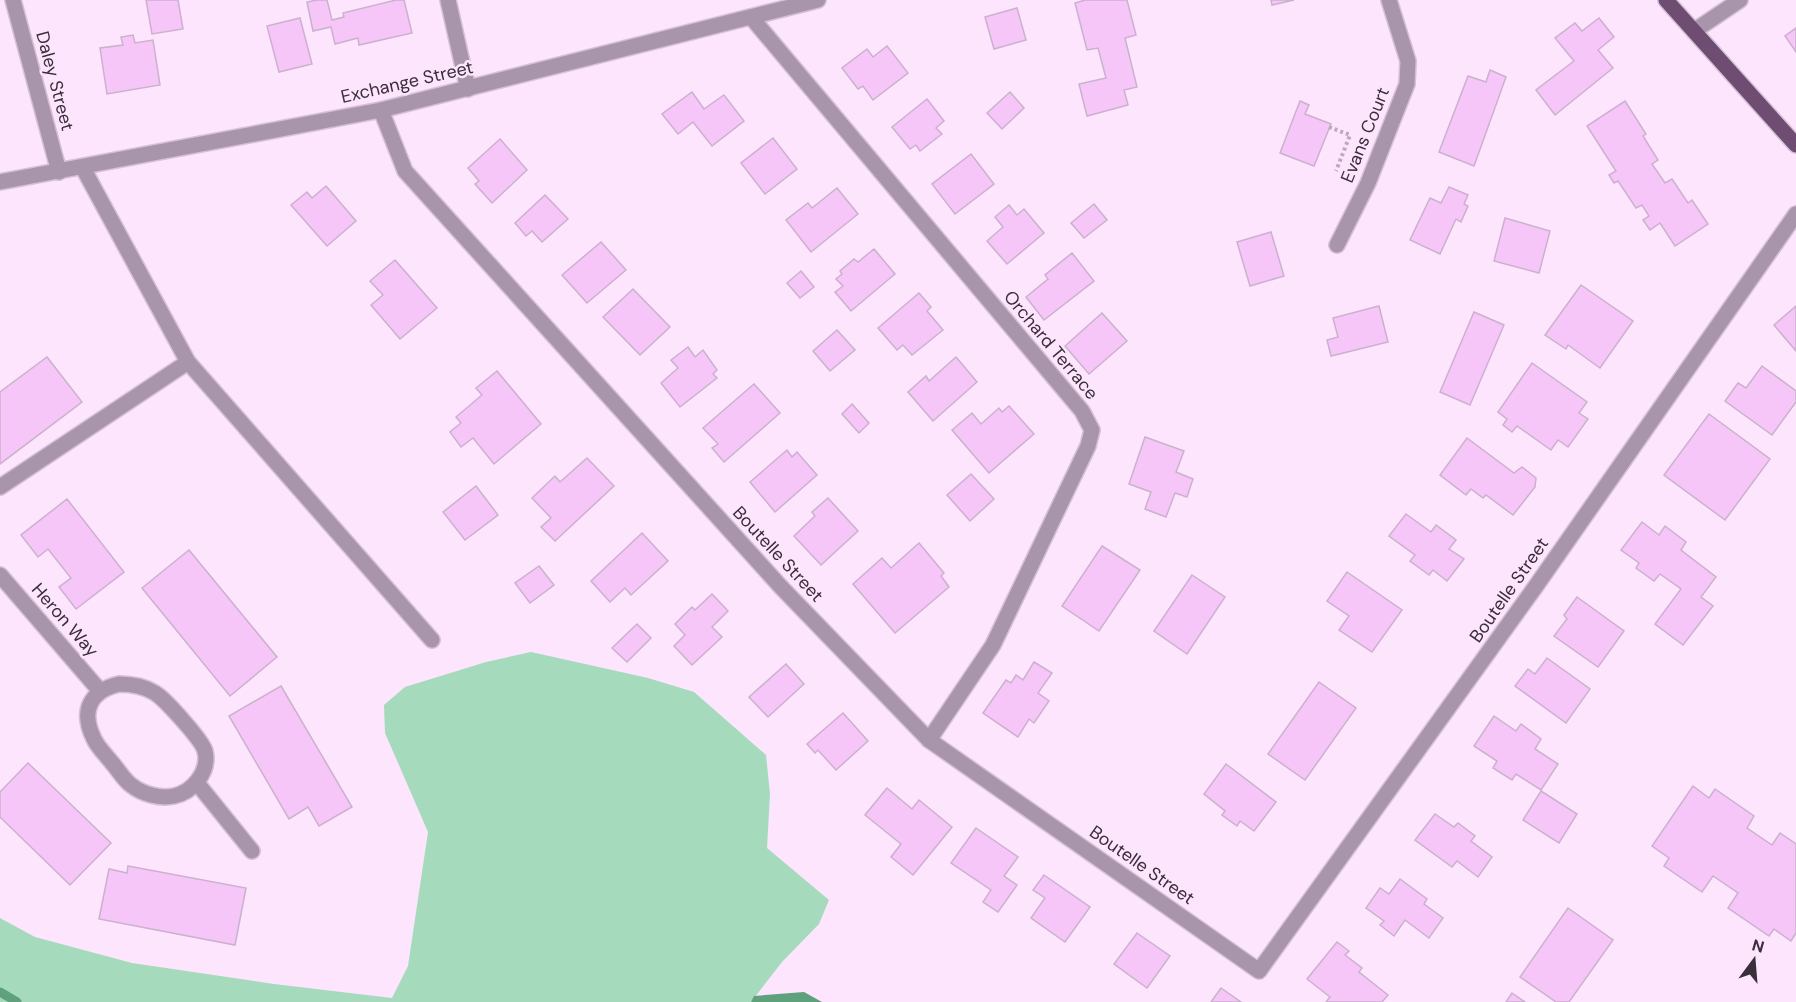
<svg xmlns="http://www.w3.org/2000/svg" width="1796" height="1002" font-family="'DM Sans',sans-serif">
<rect width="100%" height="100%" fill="#fce5fd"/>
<!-- green -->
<path fill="#a5dbbc" d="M531 652 648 678 694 692 766 755 770 794 767 848 829 900 819 924 782 962 751 1002H0V918L35 937 132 963 274 984 392 998 408 966 428 832 385 733 384 705 405 687 486 662Z"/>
<!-- water -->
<path fill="#5fa07d" d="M804 992 822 1002H751L754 996Z"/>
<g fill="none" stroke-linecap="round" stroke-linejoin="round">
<!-- stream -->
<path stroke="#5fa07d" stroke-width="9" d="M0 992 17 1002"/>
</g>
<!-- building -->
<g fill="#f6c6f9" stroke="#cbb1cd" stroke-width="1.5">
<path d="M146 0H178L183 29 152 34Z"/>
<path d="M317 0H327L332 20 344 17 343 13 396 0H404L412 33 359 45 358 38 335 44 331 27 313 31 307 2Z"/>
<path d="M1085 0H1127L1136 35 1125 38 1137 87 1124 90 1128 105 1087 116 1079 84 1106 78 1098 48 1087 50 1075 3Z"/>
<path d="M1271 0H1294L1272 5Z"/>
<path d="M1017 8 1026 40 994 49 985 17Z"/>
<path d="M300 18 312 64 279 72 267 26Z"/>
<path d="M1599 18 1614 37 1598 50 1613 68 1555 115 1536 90 1574 61 1555 38 1575 23 1582 31Z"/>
<path d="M1796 28V52L1785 36Z"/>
<path d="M133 35 135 43 153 40 160 85 107 94 100 48 123 45 121 37Z"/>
<path d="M887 46 908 73 873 100 863 86 858 89 842 68 867 49 873 57Z"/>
<path d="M1490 70 1506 77 1474 166 1439 152 1468 76 1486 82Z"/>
<path d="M692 92 704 109 724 95 744 121 712 146 693 122 678 134 662 114Z"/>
<path d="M1010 92 1024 108 1002 129 987 113Z"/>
<path d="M927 99 944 121 936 128 942 134 920 151 916 145 910 149 892 127Z"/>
<path d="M1300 101 1309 105 1305 114 1331 124 1314 166 1280 153Z"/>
<path d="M1625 101 1646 134 1643 136 1658 160 1652 164 1665 183 1672 179 1688 203 1692 200 1708 224 1675 246 1660 223 1650 230 1643 220 1649 216 1642 205 1636 208 1618 181 1614 183 1609 175 1616 171 1587 126Z"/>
<path d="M773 138 797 169 765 194 741 163Z"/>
<path d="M500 139 527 170 492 203 475 184 479 181 468 168Z"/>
<path d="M971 154 994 184 955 214 932 184Z"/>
<path d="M326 186 356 221 327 246 291 205 307 192 312 198Z"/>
<path d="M1449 187 1468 195 1464 204 1468 206 1461 222 1456 219 1440 254 1410 240 1430 198 1441 203Z"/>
<path d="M837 188 858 214 811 252 786 220 808 203 812 208Z"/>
<path d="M545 195 568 219 542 242 532 231 526 236 515 223Z"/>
<path d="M1094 204 1107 220 1084 238 1071 223Z"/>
<path d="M1009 205 1017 215 1024 209 1044 233 1007 264 987 241 1003 227 995 217Z"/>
<path d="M1505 218 1550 231 1539 273 1494 261Z"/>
<path d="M1271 232 1284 276 1250 286 1237 242Z"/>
<path d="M601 242 626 270 587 303 562 275Z"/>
<path d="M874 249 895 274 851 311 835 292 843 286 836 279 842 274 840 271 854 259 858 262Z"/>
<path d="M1072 253 1094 281 1044 320 1026 297 1048 279 1045 275Z"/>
<path d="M395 260 437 308 400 339 371 305 383 295 370 281Z"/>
<path d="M801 271 814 287 800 298 787 283Z"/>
<path d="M1581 285 1633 321 1600 368 1568 345 1566 349 1545 335Z"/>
<path d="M633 289 670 327 640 355 603 317Z"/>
<path d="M919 293 931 307 927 311 943 330 912 355 903 345 897 350 878 328Z"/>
<path d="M1379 306 1388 342 1331 356 1327 340 1338 337 1333 318Z"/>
<path d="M1796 306V351L1774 325Z"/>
<path d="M1474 312 1504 325 1470 405 1440 392Z"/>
<path d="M1102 313 1127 341 1089 374 1065 346Z"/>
<path d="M837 330 855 350 830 371 813 351Z"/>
<path d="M688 347 695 357 703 350 717 370 713 374 717 378 680 407 661 383 678 368 671 360Z"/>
<path d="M47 357 82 402 0 464V392Z"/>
<path d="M956 357 977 382 933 421 908 392 926 376 929 381Z"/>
<path d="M1532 363 1587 402 1579 413 1588 419 1568 447 1558 440 1551 450 1517 426 1512 432 1503 425 1507 419 1498 412Z"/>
<path d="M1762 366 1796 391V402L1772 435 1725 401 1738 383 1746 388Z"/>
<path d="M497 371 541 424 494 464 473 438 461 447 450 432 461 423 456 417 482 395 476 388Z"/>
<path d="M754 384 780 413 724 462 712 448 718 444 703 428Z"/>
<path d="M852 404 869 423 859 433 842 414Z"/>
<path d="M1009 406 1034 434 989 473 952 430 972 413 981 424 999 408 1002 412Z"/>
<path d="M1709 414 1770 459 1725 520 1664 475Z"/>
<path d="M1145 437 1184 451 1176 472 1193 479 1187 497 1175 493 1166 517 1145 509 1151 492 1129 484Z"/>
<path d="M1467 438 1514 473 1522 467 1536 478 1535 487 1513 515 1486 495 1483 498 1471 489 1466 495 1440 475Z"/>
<path d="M787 450 792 457 797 452 817 475 775 512 750 482Z"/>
<path d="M587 458 614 486 555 541 541 527 551 518 532 498 555 476 560 482Z"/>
<path d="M971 474 994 499 970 521 947 495Z"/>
<path d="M476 486 498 515 465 540 443 512Z"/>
<path d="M828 498 858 531 821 565 794 536 815 516 812 512Z"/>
<path d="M67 499 124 572 76 609 59 587 71 578 48 549 38 557 21 535Z"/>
<path d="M1406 514 1431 532 1436 525 1456 540 1449 549 1464 559 1447 581 1433 570 1429 575 1410 561 1415 555 1389 536Z"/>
<path d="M1642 522 1659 535 1665 526 1686 542 1681 550 1716 577 1701 597 1713 606 1683 645 1655 624 1681 589 1660 574 1654 581 1636 568 1639 563 1621 550Z"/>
<path d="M642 533 668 561 631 595 625 588 610 602 591 581Z"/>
<path d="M919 543 944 573 941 576 949 587 895 633 853 584 882 558 891 568Z"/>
<path d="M1102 546 1140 570 1099 631 1062 606Z"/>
<path d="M189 550 277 657 230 696 142 588Z"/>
<path d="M539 566 554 585 530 603 515 583Z"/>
<path d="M1347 572 1402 610 1372 652 1339 630 1349 616 1327 601Z"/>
<path d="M1192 575 1225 597 1187 654 1154 631Z"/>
<path d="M712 594 728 611 712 627 722 637 692 665 674 646 685 635 675 624 692 607 695 610Z"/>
<path d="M1577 597 1624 631 1598 667 1554 636 1567 619 1564 615Z"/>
<path d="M637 624 651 638 627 662 612 648Z"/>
<path d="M1547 658 1590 689 1566 723 1515 686 1528 669 1535 674Z"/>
<path d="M1034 662 1052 673 1038 693 1049 701 1034 723 1029 719 1018 737 983 713 1006 680 1011 683 1016 675 1023 680Z"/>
<path d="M786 664 804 684 768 717 749 697Z"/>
<path d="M1319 682 1356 708 1305 780 1268 754Z"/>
<path d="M281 686 352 807 319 826 308 807 289 819 229 716Z"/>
<path d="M843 713 868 741 836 770 818 750 815 753 807 744Z"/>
<path d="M1494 716 1516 731 1521 724 1541 739 1535 749 1558 764 1541 790 1516 774 1512 780 1493 768 1497 761 1474 746Z"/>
<path d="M28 763 111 843 70 885 0 817V792Z"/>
<path d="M1226 764 1276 802 1254 831 1240 821 1237 826 1222 815 1225 811 1204 794Z"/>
<path d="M1693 786 1709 798 1715 789 1754 816 1747 828 1772 845 1780 833 1796 844V933L1791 941 1774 929 1769 936 1728 908 1738 893 1713 876 1702 892 1664 866 1669 858 1652 846Z"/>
<path d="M887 788 912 809 919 800 952 827 913 875 891 857 901 844 865 815Z"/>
<path d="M1541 791 1577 814 1559 843 1523 820Z"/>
<path d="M1435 814 1454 827 1458 823 1475 836 1471 841 1492 857 1478 877 1457 861 1452 867 1415 840Z"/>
<path d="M976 828 1018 857 1004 876 1017 885 998 912 983 902 991 890 951 863Z"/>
<path d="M128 866 246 888 235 945 99 919 109 869 127 873Z"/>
<path d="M1044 875 1090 907 1065 942 1031 918 1045 898 1033 890Z"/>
<path d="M1400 879 1427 899 1424 904 1443 918 1429 938 1405 920 1394 936 1380 925 1384 921 1366 908 1380 888 1389 894Z"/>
<path d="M1568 908 1613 940 1569 1002H1556L1520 977Z"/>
<path d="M1137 933 1170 956 1147 988 1114 964Z"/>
<path d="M1337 942 1349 951 1345 955 1362 968 1359 972 1388 995 1382 1002H1326L1330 997 1307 979Z"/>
<path d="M1221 988 1241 1002H1211Z"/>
<path d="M1512 993 1525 1002H1506Z"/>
</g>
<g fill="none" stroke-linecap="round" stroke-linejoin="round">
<!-- minor casing -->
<g stroke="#d5c0d6" stroke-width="18">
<g id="minor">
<path d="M13 0 59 172"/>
<path d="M448 0 468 89"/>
<path d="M751 17 1082 411 1092 430 1088 446 993 645 929 740"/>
<path d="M1694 31 1740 0"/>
<path d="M381 110 405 171 781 587 929 740 1259 971 1536 586 1796 214"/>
<path d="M83 168 188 362"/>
<path d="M0 182 381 110 818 0"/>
<path d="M1337 245 1368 183 1407 84 1408 61 1389 0"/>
<path d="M0 487 188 362 432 640"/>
<path d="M0 575 100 691"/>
<path d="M119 684C132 684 144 686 155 693 165 699 202 740 205 751 210 771 193 792 174 796 160 799 142 794 131 785 124 780 119 771 113 764 107 756 98 748 94 739 80 711 90 691 119 684Z"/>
<path d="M197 783 252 851"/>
</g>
</g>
<!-- major casing -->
<g stroke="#d5c0d6" stroke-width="18">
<path id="major" d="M1666 0 1796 145"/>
</g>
<!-- path -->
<path stroke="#bdaabe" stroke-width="4" stroke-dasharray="3 3" stroke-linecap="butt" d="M1329 127 1350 135 1336 171"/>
<!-- minor -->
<use href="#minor" stroke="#a995ab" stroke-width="15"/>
<!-- major -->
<use href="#major" stroke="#6f4c72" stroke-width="15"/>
</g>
<g text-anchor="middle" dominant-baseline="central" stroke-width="5" stroke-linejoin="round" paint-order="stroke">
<!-- street labels -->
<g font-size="18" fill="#392e3a" stroke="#fce5fd">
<text transform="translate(55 81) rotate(75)">Daley Street</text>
<text transform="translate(407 82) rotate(-13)">Exchange Street</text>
<text transform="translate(1365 135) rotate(-68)">Evans Court</text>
<text transform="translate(1051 345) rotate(50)">Orchard Terrace</text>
<text transform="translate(778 554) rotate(47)">Boutelle Street</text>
<text transform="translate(1509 590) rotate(-55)">Boutelle Street</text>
<text transform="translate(65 620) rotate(49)">Heron Way</text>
<text transform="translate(1142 865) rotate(35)">Boutelle Street</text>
</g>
</g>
<!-- north arrow -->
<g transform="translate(1754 960) rotate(16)" stroke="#fce5fd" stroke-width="4.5" paint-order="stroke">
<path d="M0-4.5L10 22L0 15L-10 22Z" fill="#392e3a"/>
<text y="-9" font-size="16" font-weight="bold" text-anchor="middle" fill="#392e3a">N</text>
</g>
</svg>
